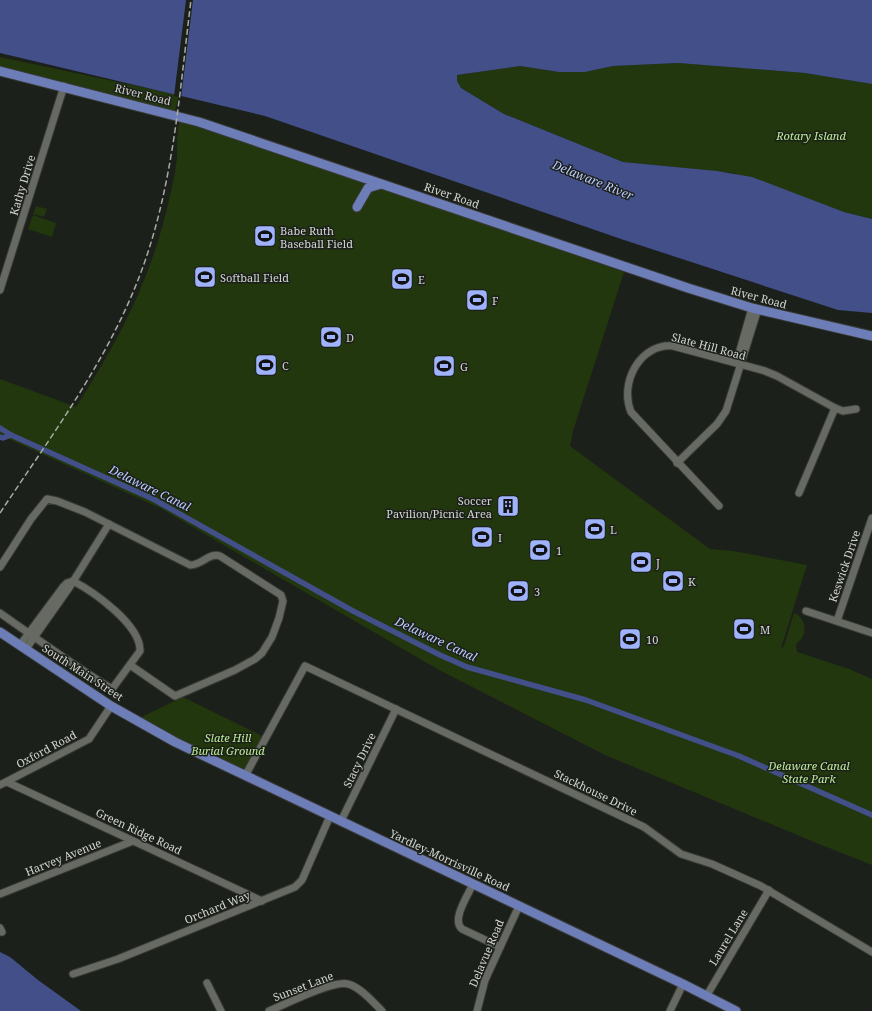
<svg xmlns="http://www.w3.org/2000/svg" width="872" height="1011" font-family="'Noto Serif',serif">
<rect width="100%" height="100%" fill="#1c201a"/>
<!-- green -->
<g fill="#22370d">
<path d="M0 57 179 95 174 115 0 71Z"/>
<path d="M678 63 805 73 872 84V219L844 212 733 173 623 162 504 114 461 88 457 81V75L520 66 559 72H585L613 66Z"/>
<path d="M180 118 561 248 560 250 624 272 573 431 570 446 710 549 733 551 807 565 781 648 784 646 794 613C803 616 807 628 803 636 802 639 798 642 796 644L797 652 849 669 872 679V865L814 842 605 755 439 670 160 508 0 435V379L76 407C114 348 146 289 164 220 169 200 175 178 177 157 177 144 177 131 180 118Z"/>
<path d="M36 206 47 209 44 217 33 214Z"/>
<path d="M33 215 56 223 52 237 28 229Z"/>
<path d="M183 697 266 738 245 776 135 720Z"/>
</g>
<!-- water -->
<g fill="#424f88">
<path d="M0 0H872V84L805 73 678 63 613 66 585 72H559L520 66 457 75V81L461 88 504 114 623 162 717 171 752 177 844 212 872 219V313L838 310 624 240 265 116 0 53Z"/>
<path d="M0 952 10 957 38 980 81 1011H0Z"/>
</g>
<!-- pier -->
<path fill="#1c201a" d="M186 0H193L181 98 174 96Z"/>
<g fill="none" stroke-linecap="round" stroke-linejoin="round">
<!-- canal -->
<g stroke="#424f88" stroke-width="5.5">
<path d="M0 428 11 435 153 499 353 611 440 655 467 667 586 700 739 756 872 815"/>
<path d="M0 437 3 438 11 435"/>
</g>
<!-- minor casing -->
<g stroke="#383a36" stroke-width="9">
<g id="minor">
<path d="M0 290 64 86"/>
<path d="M739 365 738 357 752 308"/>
<path d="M677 463 717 424 726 411 758 309"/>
<path d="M799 493 835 408"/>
<path d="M719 506 631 412C619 383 640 343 673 346L765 371 777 376 835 408 843 411 856 409"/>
<path d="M0 567 31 519 47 499 57 501 85 512 190 565C201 566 209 552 220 556L281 595 283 601 279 618 272 637 262 653 255 659 235 670 175 696 130 665"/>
<path d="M806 611 872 633"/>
<path d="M0 613C37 639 74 666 112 689L140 651C141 625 94 592 73 581L67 583 63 587 20 645"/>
<path d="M837 621 872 518"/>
<path d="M26 649 69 588 109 524"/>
<path d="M245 776 305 666 644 827 681 854 712 864 761 886 872 952"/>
<path d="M7 782 262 901"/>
<path d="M0 785 89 739 111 706"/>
<path d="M341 821 396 709"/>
<path d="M473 884C468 895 451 920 462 929L500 947"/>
<path d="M0 894 133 841"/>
<path d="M0 928 2 932"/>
<path d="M73 974 118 959 295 887 302 880 330 816"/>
<path d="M207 983 221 1011"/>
<path d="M707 995 769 890"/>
<path d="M269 1011C286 1004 333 980 348 984 360 987 373 1002 382 1011"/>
<path d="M477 1011 485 980 519 906"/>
<path d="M670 1011 683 984"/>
</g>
</g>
<!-- major casing -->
<g stroke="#383a36" stroke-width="11">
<g id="major">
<path d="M0 71 199 122 688 288 752 308 872 336"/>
<path d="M357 207 368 188 381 184"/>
<path d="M0 632 111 706 175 742 683 984 736 1011"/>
</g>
</g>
<!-- minor -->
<use href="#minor" stroke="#666a63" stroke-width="7"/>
<!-- major -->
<use href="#major" stroke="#6d7db7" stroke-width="9"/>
<!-- rail -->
<path stroke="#a8aba6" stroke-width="1.5" stroke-dasharray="6 3" stroke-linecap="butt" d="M0 513C49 439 103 367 136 285 173 194 179 96 191 0"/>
</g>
<!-- icons -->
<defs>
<g id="stadium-square" transform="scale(1.15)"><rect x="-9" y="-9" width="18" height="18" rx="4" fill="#9fb3fd" stroke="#1c201a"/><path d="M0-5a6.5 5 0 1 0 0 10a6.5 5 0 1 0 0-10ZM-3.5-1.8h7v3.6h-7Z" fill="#111"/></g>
<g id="building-square" transform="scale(1.15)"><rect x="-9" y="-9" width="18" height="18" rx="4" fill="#9fb3fd" stroke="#1c201a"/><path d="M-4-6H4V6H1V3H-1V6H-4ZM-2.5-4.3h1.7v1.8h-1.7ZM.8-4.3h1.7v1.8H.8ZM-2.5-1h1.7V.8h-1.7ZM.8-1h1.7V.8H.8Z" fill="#111"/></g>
</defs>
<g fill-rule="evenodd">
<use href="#stadium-square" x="265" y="236"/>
<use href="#stadium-square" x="205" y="277"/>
<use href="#stadium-square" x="402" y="279"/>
<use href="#stadium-square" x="477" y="300"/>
<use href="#stadium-square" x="331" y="337"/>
<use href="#stadium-square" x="266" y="365"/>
<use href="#stadium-square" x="444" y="366"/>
<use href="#building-square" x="508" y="506"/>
<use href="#stadium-square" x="595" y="529"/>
<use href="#stadium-square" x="482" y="537"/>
<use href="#stadium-square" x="540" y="550"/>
<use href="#stadium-square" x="641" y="562"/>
<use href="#stadium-square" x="673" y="581"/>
<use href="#stadium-square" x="518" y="591"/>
<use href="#stadium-square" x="744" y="629"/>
<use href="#stadium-square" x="630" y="639"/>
</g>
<g text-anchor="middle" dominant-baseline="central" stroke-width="3" stroke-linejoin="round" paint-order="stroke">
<!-- street labels -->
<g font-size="11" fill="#d3d5d1" stroke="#1c201a">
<text transform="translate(143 94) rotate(14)">River Road</text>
<text transform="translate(22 185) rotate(-73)">Kathy Drive</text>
<text transform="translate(452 195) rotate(19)">River Road</text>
<text transform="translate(759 297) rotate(15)">River Road</text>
<text transform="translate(709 346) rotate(15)">Slate Hill Road</text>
<text transform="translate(844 566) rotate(-71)">Keswick Drive</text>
<text transform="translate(83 672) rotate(33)">South Main Street</text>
<text transform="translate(46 749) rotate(-28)">Oxford Road</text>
<text transform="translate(359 760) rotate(-64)">Stacy Drive</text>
<text transform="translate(596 792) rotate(26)">Stackhouse Drive</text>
<text transform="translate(139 831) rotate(25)">Green Ridge Road</text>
<text transform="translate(63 857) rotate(-22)">Harvey Avenue</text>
<text transform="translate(450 860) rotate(25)">Yardley-Morrisville Road</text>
<text transform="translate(217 907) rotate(-22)">Orchard Way</text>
<text transform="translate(728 937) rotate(-59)">Laurel Lane</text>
<text transform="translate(486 953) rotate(-67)">Delavue Road</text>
<text transform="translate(303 986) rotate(-21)">Sunset Lane</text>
</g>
<!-- park labels -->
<g font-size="11" font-style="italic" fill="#bdee96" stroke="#1c201a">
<text x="811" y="135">Rotary Island</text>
<text x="228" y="737">Slate Hill<tspan x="228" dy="13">Burial Ground</tspan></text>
<text x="809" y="765">Delaware Canal<tspan x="809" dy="13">State Park</tspan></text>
</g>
<!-- poi labels -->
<g font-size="11" fill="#d3d5d1" stroke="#1c201a" text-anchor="start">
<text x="280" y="230">Babe Ruth<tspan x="280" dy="13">Baseball Field</tspan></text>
<text x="220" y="277">Softball Field</text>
<text x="418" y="279">E</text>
<text x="492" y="300">F</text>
<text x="346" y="337">D</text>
<text x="282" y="365">C</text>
<text x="460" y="366">G</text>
<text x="492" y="500" text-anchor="end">Soccer<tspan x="492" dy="13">Pavilion/Picnic Area</tspan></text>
<text x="610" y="529">L</text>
<text x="498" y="537">I</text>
<text x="556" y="550">1</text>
<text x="656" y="562">J</text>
<text x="688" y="581">K</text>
<text x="534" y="591">3</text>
<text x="760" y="629">M</text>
<text x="646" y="639">10</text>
</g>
<!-- water labels -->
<g font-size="12" font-style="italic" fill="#bbcaff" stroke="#1c201a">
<text transform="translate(593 180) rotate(22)">Delaware River</text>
<text transform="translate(150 488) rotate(26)">Delaware Canal</text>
<text transform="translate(436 639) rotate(25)">Delaware Canal</text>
</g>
</g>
</svg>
